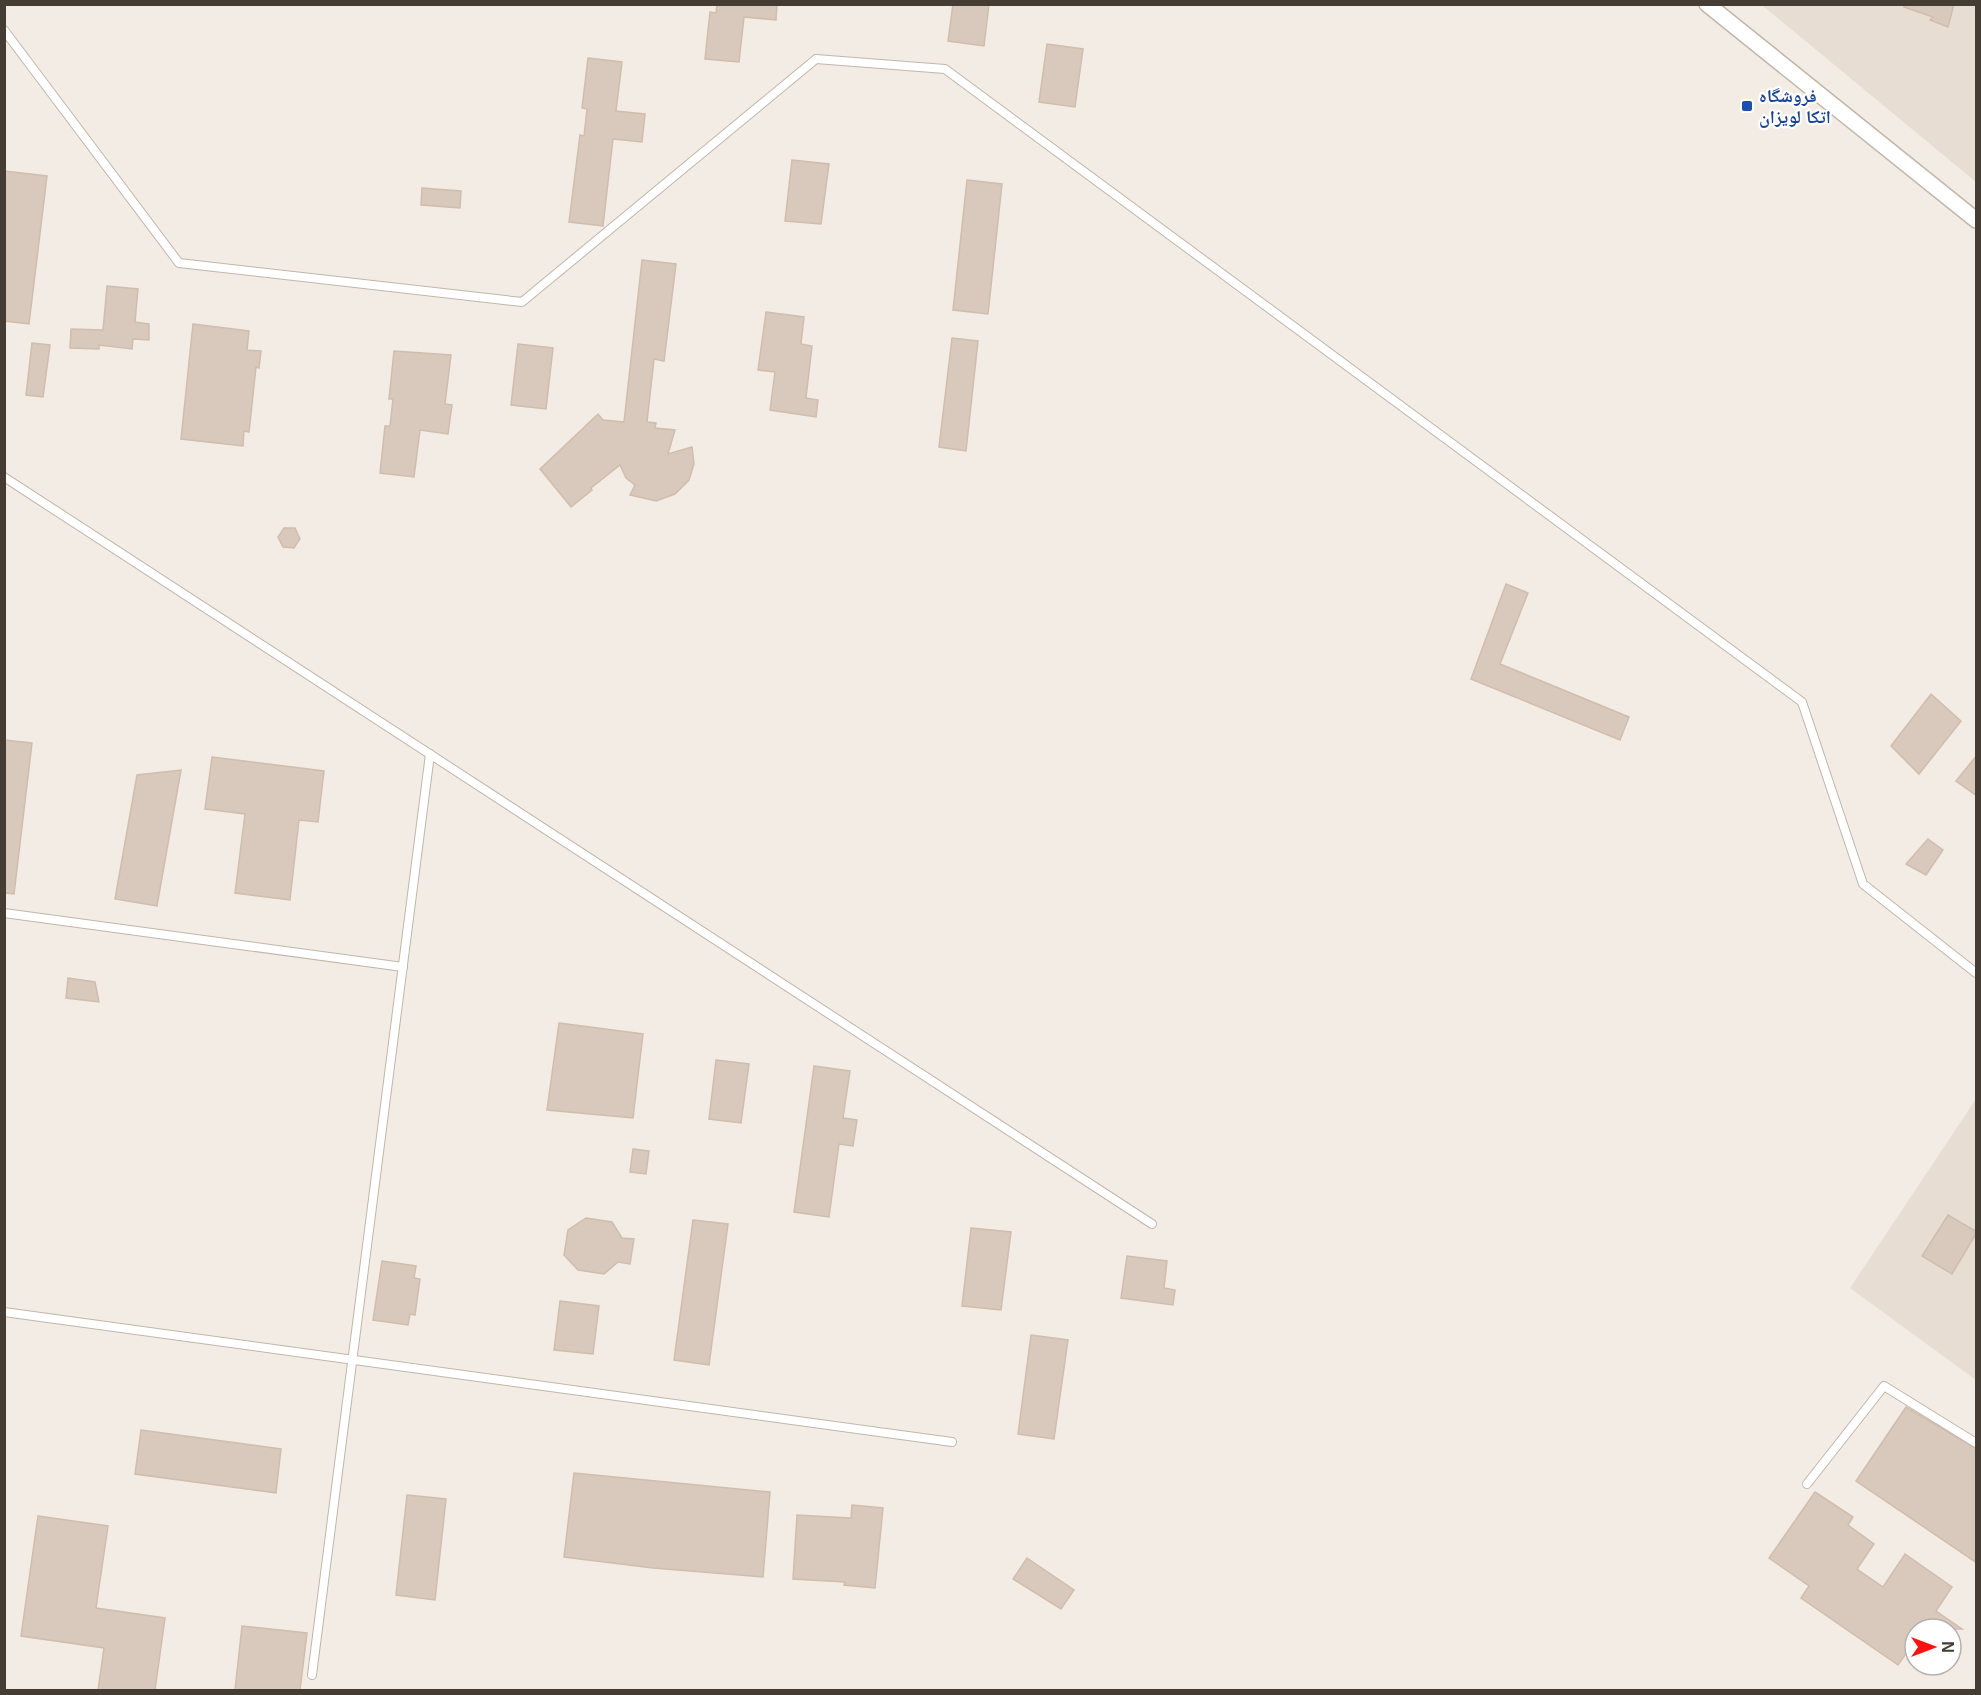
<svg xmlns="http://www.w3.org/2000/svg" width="1981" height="1695" font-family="Arial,'Noto Naskh Arabic',sans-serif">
<rect width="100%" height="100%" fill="#f3ece4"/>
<!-- residential -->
<g fill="#e7ddd2">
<path d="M1762 5H1976V182Z"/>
<path d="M1976 1099V1380L1850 1288Z"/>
</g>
<!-- building -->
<g fill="#d8c9bc" stroke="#d0bdac" stroke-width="1.5">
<path d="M717 4H777L776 20 744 17 739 62 705 59 710 12 716 13Z"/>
<path d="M953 4H989L984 46 948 41Z"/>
<path d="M1904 4H1954L1948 27 1930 20 1933 17 1904 7Z"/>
<path d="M1047 44 1083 49 1075 107 1039 102Z"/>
<path d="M588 58 622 62 616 111 645 114 642 142 613 139 603 226 569 222 580 135 584 136 587 109 582 108Z"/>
<path d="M792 160 829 164 821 224 785 221Z"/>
<path d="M4 171 47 176 29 324 4 321Z"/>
<path d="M967 180 1002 184 988 314 953 310Z"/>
<path d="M422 188 461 191 460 208 421 205Z"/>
<path d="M642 260 676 264 664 361 654 359 647 422 656 423 655 428 675 430 668 454 692 447 694 464 689 480 675 494 656 501 630 495 635 485 626 478 620 465 591 488 592 490 571 507 540 469 598 414 603 420 624 422Z"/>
<path d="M107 286 138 289 135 322 149 324V340L133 339 132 349 99 345V349L70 348 71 329 103 330Z"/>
<path d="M766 312 804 317 801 344 812 346 806 398 818 400 816 417 770 410 775 372 758 370Z"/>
<path d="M193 324 249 331 247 350 261 351 259 368 256 367 249 432 244 431 243 446 181 439Z"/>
<path d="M952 338 978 341 966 451 939 447Z"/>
<path d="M32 343 50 345 43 397 26 395Z"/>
<path d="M518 344 553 348 546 409 511 405Z"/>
<path d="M394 351 451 355 445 404 452 405 448 434 420 430 414 477 380 473 385 426H390L393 399H389Z"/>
<path d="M284 528H295L300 539 294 548 283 547 278 537Z"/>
<path d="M1506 584 1528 593 1500 664 1629 717 1620 740 1471 679Z"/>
<path d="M1931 694 1961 721 1919 774 1891 746Z"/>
<path d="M4 740 32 743 14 894 4 893Z"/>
<path d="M1977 755V796L1956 781Z"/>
<path d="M212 757 324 771 318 822 299 820 290 900 235 893 245 814 205 809Z"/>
<path d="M181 770 157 906 115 899 137 775Z"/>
<path d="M1928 839 1943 850 1926 875 1906 864Z"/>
<path d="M68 978 95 982 99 1002 66 998Z"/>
<path d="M559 1023 643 1034 633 1118 547 1110Z"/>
<path d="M716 1060 749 1064 741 1123 709 1119Z"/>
<path d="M814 1066 850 1071 843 1118 857 1120 853 1146 839 1144 829 1217 794 1212Z"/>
<path d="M633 1149 649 1151 646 1174 630 1172Z"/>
<path d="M1948 1215 1977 1232 1952 1274 1922 1256Z"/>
<path d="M586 1218 612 1222 622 1238 634 1239 630 1264 618 1262 604 1274 578 1270 564 1255 568 1230Z"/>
<path d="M693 1220 728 1224 709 1365 674 1360Z"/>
<path d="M971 1228 1011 1232 1001 1310 962 1306Z"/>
<path d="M1127 1256 1167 1261 1164 1288 1175 1290 1173 1305 1121 1298Z"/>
<path d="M382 1261 416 1266 414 1278 420 1279 415 1315 410 1314 408 1325 373 1320Z"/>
<path d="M560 1301 599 1306 593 1354 554 1350Z"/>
<path d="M1031 1335 1068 1340 1054 1439 1018 1434Z"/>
<path d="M1906 1407 1977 1449V1563L1856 1481Z"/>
<path d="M141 1430 281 1449 276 1493 135 1474Z"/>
<path d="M574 1473 770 1492 763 1577 653 1568 564 1557Z"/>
<path d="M1815 1492 1853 1517 1848 1525 1874 1544 1857 1569 1883 1587 1905 1554 1952 1587 1936 1611 1962 1629H1915V1657L1907 1652 1898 1665 1801 1598 1809 1586 1769 1558Z"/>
<path d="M407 1495 446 1499 435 1600 396 1595Z"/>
<path d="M852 1505 883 1508 875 1588 844 1585 845 1582 793 1579 797 1515 851 1518Z"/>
<path d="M38 1516 108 1526 96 1608 165 1618 155 1690H98L104 1648 21 1636Z"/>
<path d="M1027 1558 1074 1590 1061 1609 1013 1579Z"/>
<path d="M242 1626 307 1633 300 1690H235Z"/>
</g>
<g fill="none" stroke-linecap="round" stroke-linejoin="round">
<!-- lane casing -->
<g stroke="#c1b6aa" stroke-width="10">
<g id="lane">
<path d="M4 30 179 263 522 302 816 59 945 69 1802 702 1863 884 1976 973"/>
<path d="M4 477 1152 1224"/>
<path d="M4 913 403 967"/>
<path d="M4 1312 952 1442"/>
<path d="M1807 1484 1884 1386 1976 1443"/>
<path d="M312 1675 430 754"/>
</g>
</g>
<!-- street casing -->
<g stroke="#c1b6aa" stroke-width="18">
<path id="street" d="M1707 4 1976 220"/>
</g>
<!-- lane -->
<use href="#lane" stroke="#fff" stroke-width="8"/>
<!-- street -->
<use href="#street" stroke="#fff" stroke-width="15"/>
</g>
<!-- markers -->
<rect fill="#1a4fb4" stroke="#fff" stroke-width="2" x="1741" y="100" width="12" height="12" rx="3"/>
<g text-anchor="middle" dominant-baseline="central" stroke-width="4.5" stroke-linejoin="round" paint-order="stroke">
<!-- transit labels -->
<g font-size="18" font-weight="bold" fill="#164399" stroke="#fff" text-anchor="start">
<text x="1759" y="96">فروشگاه<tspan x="1759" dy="21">اتکا لویزان</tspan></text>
</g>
</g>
<!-- border -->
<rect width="1981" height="1695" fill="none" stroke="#453c34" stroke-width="12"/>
<!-- north arrow -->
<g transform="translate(1933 1647) rotate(90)"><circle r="28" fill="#ffffff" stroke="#b5b1ae" stroke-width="1.5"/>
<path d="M0-4.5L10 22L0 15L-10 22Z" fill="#ff110f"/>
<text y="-9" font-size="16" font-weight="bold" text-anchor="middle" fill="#453c34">N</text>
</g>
</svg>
